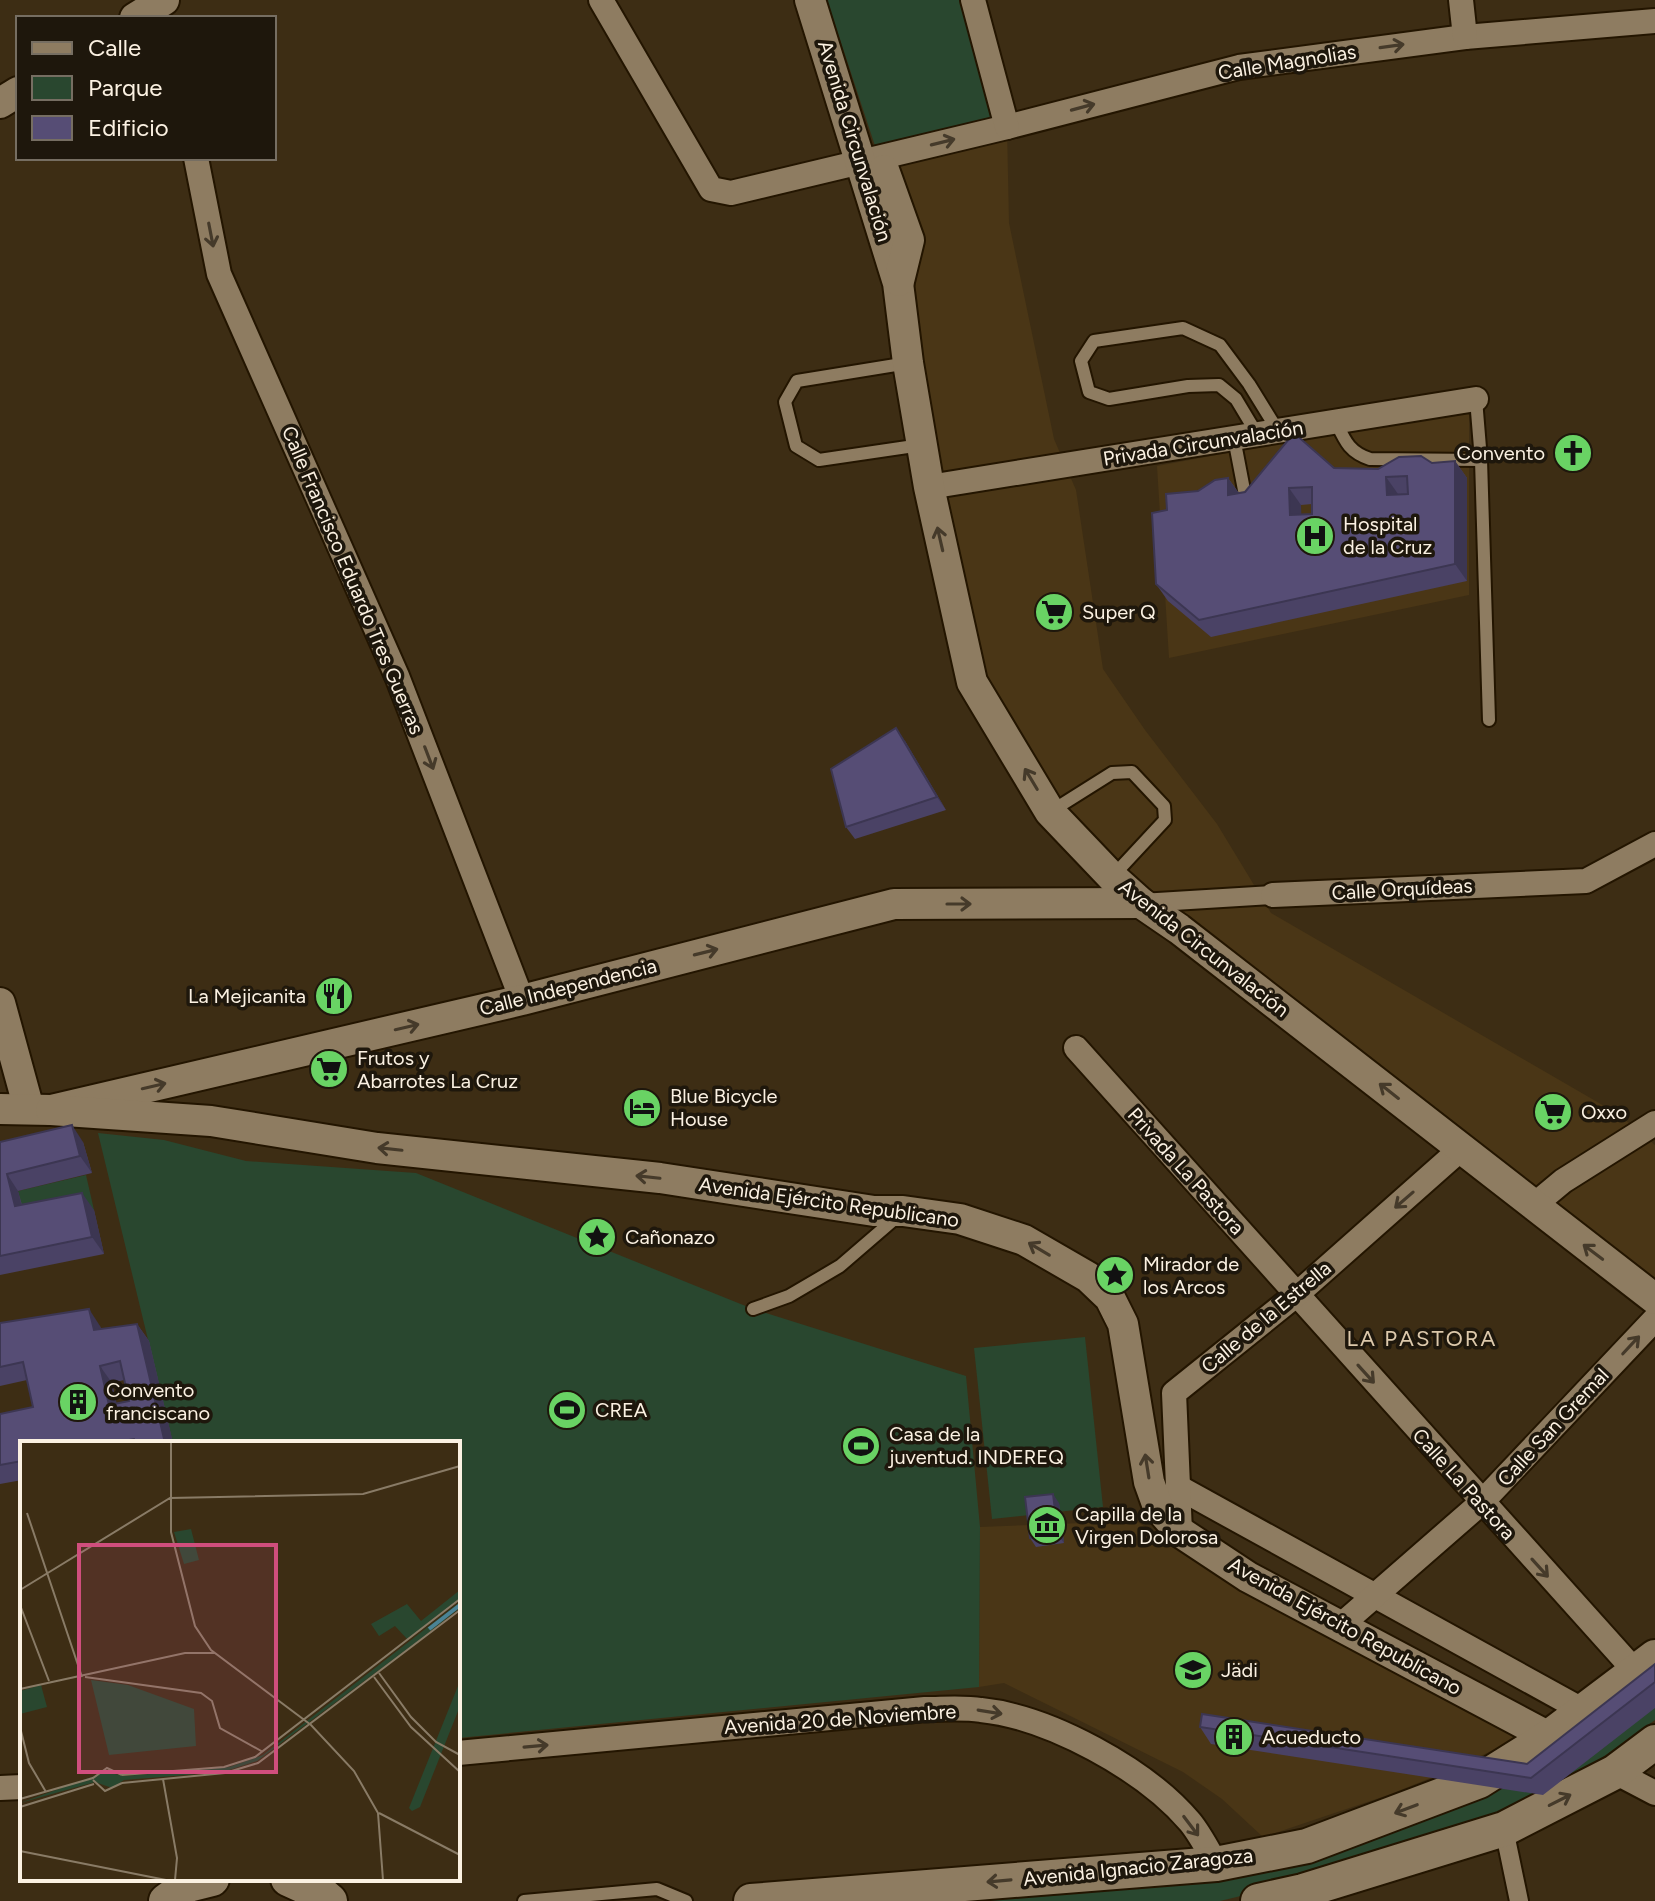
<svg xmlns="http://www.w3.org/2000/svg" width="1655" height="1901" font-family="Figtree,sans-serif">
<rect width="100%" height="100%" fill="#3d2d14"/>
<!-- built -->
<g fill="#4a3616">
<path d="M1007 127 1009 223 1054 439 1076 490 1103 669 1145 730 1217 824 1271 913 1618 1114 1655 1145V1299L1096 862 972 682 879 158Z"/>
<path d="M1461 410 1469 415V595L1169 658 1157 466Z"/>
<path d="M1136 1521 1170 1543 1245 1585 1530 1732 1462 1765 1391 1794 1263 1837 1222 1799 1183 1772 1004 1683 979 1687 980 1527Z"/>
</g>
<!-- green -->
<g fill="#29472f">
<path d="M827 0H973L1007 127 879 158Z"/>
<path d="M98 1133 164 1140 246 1161 416 1173 753 1309 966 1376 980 1527 979 1687 458 1738V1443H173Z"/>
<path d="M86 1175 94 1210 26 1223 18 1191Z"/>
<path d="M1085 1337 1103 1507 992 1519 974 1348Z"/>
<path d="M1655 1677V1720L1582 1772 1493 1816 1303 1881 1220 1901H851L1263 1864Z"/>
</g>
<g fill="none" stroke-linecap="round" stroke-linejoin="round">
<!-- service casing -->
<g stroke="#231500" stroke-width="16">
<g id="service">
<path d="M908 363 797 381 785 402 796 446 819 460 921 445"/>
<path d="M1336 422C1345 441 1349 452 1370 459L1481 460 1476 399"/>
<path d="M1257 434 1236 399 1219 385 1188 386 1109 399 1089 392 1081 361 1094 341 1183 328 1220 345 1249 384 1278 431"/>
<path d="M1234 438 1244 490"/>
<path d="M1481 460 1489 720"/>
<path d="M1050 812 1112 773 1132 772 1164 806 1165 820 1112 877"/>
<path d="M753 1309 789 1296 840 1266 898 1216"/>
<path d="M524 1901 657 1889 686 1901"/>
</g>
</g>
<!-- pedestrian casing -->
<g stroke="#231500" stroke-width="22">
<g id="pedestrian">
<path d="M1141 903 1273 895"/>
<path d="M1504 1829 1519 1901"/>
</g>
</g>
<!-- minor casing -->
<g stroke="#231500" stroke-width="28">
<g id="minor">
<path d="M601 0 711 189 731 193 1007 127 1239 67 1465 37 1655 21"/>
<path d="M973 0 1007 127"/>
<path d="M1461 0 1465 37"/>
<path d="M196 158 219 274 397 676 522 1000"/>
<path d="M929 487 1476 399"/>
<path d="M1273 895 1586 881 1655 844"/>
<path d="M1076 1048 1635 1671"/>
<path d="M1533 1206 1563 1181 1655 1123"/>
<path d="M1178 1487 1584 1711"/>
<path d="M1180 1532 1174 1393 1296 1295 1462 1148"/>
<path d="M1340 1626 1481 1503 1655 1319"/>
<path d="M458 1753 925 1709C943 1709 963 1707 981 1710 1049 1717 1145 1769 1190 1822 1200 1834 1208 1850 1216 1864"/>
<path d="M1615 1772 1655 1793"/>
<path d="M0 1788 22 1787"/>
</g>
</g>
<!-- tertiary casing -->
<g stroke="#231500" stroke-width="34">
<g id="tertiary">
<path d="M810 0 898 283 908 363 929 487 972 682 1050 812 1112 877 1141 903 1179 929 1655 1299"/>
<path d="M135 18 164 0"/>
<path d="M0 103 18 92"/>
<path d="M884 170 909 240 899 281"/>
<path d="M0 1003 29 1109"/>
<path d="M0 1109 51 1110 522 1000 894 904 1141 903"/>
<path d="M51 1110 211 1121 377 1148 660 1178 874 1211H903L960 1219 1024 1240 1088 1277 1110 1298 1123 1324 1149 1482 1158 1507 1180 1532 1248 1577 1549 1737"/>
</g>
</g>
<!-- secondary casing -->
<g stroke="#231500" stroke-width="38">
<g id="secondary">
<path d="M288 1879 323 1895 330 1901"/>
<path d="M166 1901 188 1885 212 1879"/>
<path d="M751 1901 1216 1864 1307 1846 1479 1781 1549 1737 1655 1657"/>
<path d="M1258 1901 1303 1891 1504 1829 1615 1772 1655 1742"/>
</g>
</g>
<!-- service -->
<use href="#service" stroke="#8e7c61" stroke-width="12"/>
<!-- pedestrian -->
<use href="#pedestrian" stroke="#8e7c61" stroke-width="18"/>
<!-- minor -->
<use href="#minor" stroke="#8e7c61" stroke-width="24"/>
<!-- tertiary -->
<use href="#tertiary" stroke="#8e7c61" stroke-width="30"/>
<!-- secondary -->
<use href="#secondary" stroke="#8e7c61" stroke-width="34"/>
</g>
<!-- wall -->
<g fill="#4a4265" fill-rule="evenodd">
<path d="M1455 461 1467 478V581L1211 637 1168 601 1156 584 1167 510 1198 491 1228 478 1239 493 1334 468 1378 469ZM1312 504V514L1301 515V505Z"/>
<path d="M905 741 946 810 855 839 846 827Z"/>
<path d="M0 1142H83L92 1173 18 1191 22 1205 94 1210 104 1254 0 1275Z"/>
<path d="M0 1323 100 1326 101 1329 137 1324 149 1341 173 1443H22V1480L0 1484V1414L33 1407 27 1380 0 1386ZM124 1380 129 1401 116 1403 112 1383Z"/>
<path d="M1059 1503 1064 1543 1036 1547 1030 1538Z"/>
<path d="M1655 1664V1708L1543 1795 1211 1744 1200 1727 1527 1764Z"/>
</g>
<!-- shaded-wall -->
<g fill="#3c3652">
<path d="M1455 461 1467 478V581L1455 564Z"/>
<path d="M1386 477 1398 494 1387 495Z"/>
<path d="M1228 478 1240 495H1228Z"/>
<path d="M1289 488 1301 505 1302 532 1290 515Z"/>
<path d="M896 728 905 741 946 810 937 797Z"/>
<path d="M72 1125 83 1142 92 1173 80 1156Z"/>
<path d="M7 1174 18 1191 26 1223 15 1206Z"/>
<path d="M82 1193 94 1210 104 1254 92 1237Z"/>
<path d="M89 1309 100 1326 106 1347 94 1330Z"/>
<path d="M137 1324 149 1341 173 1443H165Z"/>
<path d="M100 1366 112 1383 121 1422 109 1405Z"/>
<path d="M1053 1494 1059 1503 1064 1543 1058 1535Z"/>
</g>
<!-- building -->
<g fill="#564d75" stroke="#3c3652" stroke-width="2" fill-rule="evenodd">
<path d="M1294 433 1334 468 1378 469 1399 457 1421 456 1432 463 1455 461V564L1199 620 1156 584 1152 513 1167 510 1166 494 1198 491 1215 480 1228 478V495L1245 492ZM1407 476 1408 494 1387 495 1386 477ZM1312 487V514L1290 515 1289 488Z"/>
<path d="M896 728 937 797 846 827 831 769Z"/>
<path d="M72 1125 80 1156 7 1174 15 1206 82 1193 92 1237 0 1256V1142Z"/>
<path d="M89 1309 94 1330 137 1324 165 1443H136L134 1439 112 1443H22V1461L0 1465V1414L33 1407 23 1362 0 1367V1323ZM120 1361 129 1401 109 1405 100 1366Z"/>
<path d="M1053 1494 1058 1535 1030 1538 1025 1497Z"/>
<path d="M1655 1664V1682L1531 1778 1200 1727 1202 1714 1527 1764Z"/>
</g>
<!-- one-way arrows -->
<defs><path id="oneway-shaft" d="M-6 0H5M1.5-3L5.5 0L1.5 3" fill="none" stroke-width="1.6" stroke-linecap="round" stroke-linejoin="round" transform="scale(2)"/></defs>
<g stroke="#453a2a">
<use href="#oneway-shaft" transform="translate(1392 46) rotate(-8)"/>
<use href="#oneway-shaft" transform="translate(1083 107) rotate(-15)"/>
<use href="#oneway-shaft" transform="translate(943 142) rotate(-14)"/>
<use href="#oneway-shaft" transform="translate(211 235) rotate(79)"/>
<use href="#oneway-shaft" transform="translate(940 539) rotate(-103)"/>
<use href="#oneway-shaft" transform="translate(429 758) rotate(69)"/>
<use href="#oneway-shaft" transform="translate(1031 779) rotate(-121)"/>
<use href="#oneway-shaft" transform="translate(959 904)"/>
<use href="#oneway-shaft" transform="translate(706 952) rotate(-14)"/>
<use href="#oneway-shaft" transform="translate(407 1027) rotate(-13)"/>
<use href="#oneway-shaft" transform="translate(154 1086) rotate(-13)"/>
<use href="#oneway-shaft" transform="translate(1389 1091) rotate(-142)"/>
<use href="#oneway-shaft" transform="translate(390 1149) rotate(-174)"/>
<use href="#oneway-shaft" transform="translate(648 1177) rotate(-174)"/>
<use href="#oneway-shaft" transform="translate(1404 1200) rotate(139)"/>
<use href="#oneway-shaft" transform="translate(1039 1249) rotate(-149)"/>
<use href="#oneway-shaft" transform="translate(1593 1252) rotate(-143)"/>
<use href="#oneway-shaft" transform="translate(1631 1345) rotate(-47)"/>
<use href="#oneway-shaft" transform="translate(1366 1374) rotate(48)"/>
<use href="#oneway-shaft" transform="translate(1147 1466) rotate(-99)"/>
<use href="#oneway-shaft" transform="translate(1540 1568) rotate(48)"/>
<use href="#oneway-shaft" transform="translate(990 1712) rotate(9)"/>
<use href="#oneway-shaft" transform="translate(536 1746) rotate(-5)"/>
<use href="#oneway-shaft" transform="translate(1560 1800) rotate(-27)"/>
<use href="#oneway-shaft" transform="translate(1406 1809) rotate(159)"/>
<use href="#oneway-shaft" transform="translate(1191 1826) rotate(53)"/>
<use href="#oneway-shaft" transform="translate(999 1881) rotate(175)"/>
</g>
<!-- icons -->
<defs>
<g id="church-disc" transform="scale(2)"><circle r="9.5" fill="#69d364" stroke="#1e170c"/><path d="M-1.2-6h2.4v3.5h3.3v2.4h-3.3V6h-2.4V-.1h-3.3v-2.4h3.3Z" fill="#111"/></g>
<g id="hospital-disc" transform="scale(2)"><circle r="9.5" fill="#69d364" stroke="#1e170c"/><path d="M-5-5h3v3.5h4V-5h3V5h-3V1.5h-4V5h-3Z" fill="#111"/></g>
<g id="supermarket-disc" transform="scale(2)"><circle r="9.5" fill="#69d364" stroke="#1e170c"/><path d="M-6-5.5h2.5l.6 2H6L4.5 2H-2.5L-4.4-4H-6ZM-1.5 3.2a1.3 1.3 0 1 0 .1 0ZM3 3.2a1.3 1.3 0 1 0 .1 0Z" fill="#111"/></g>
<g id="restaurant-disc" transform="scale(2)"><circle r="9.5" fill="#69d364" stroke="#1e170c"/><path d="M-5-6h1v4h1v-4h1v4h1v-4h1v5L-1.5 .5V6h-2V.5L-5-1ZM5-6V6H3V1.5H1.5Q1.5-4 5-6Z" fill="#111"/></g>
<g id="hotel-disc" transform="scale(2)"><circle r="9.5" fill="#69d364" stroke="#1e170c"/><path d="M-6-4.5h1.5V1H6V5H4.5V3h-9V5H-6ZM-4 0a1.8 1.8 0 1 1 3.6 0ZM.5 0V-2.5h3Q6-2.5 6 0Z" fill="#111"/></g>
<g id="sight-disc" transform="scale(2)"><circle r="9.5" fill="#69d364" stroke="#1e170c"/><path d="M0-6L1.8-2.2L6-1.7L2.9 1.2L3.7 5.4L0 3.3L-3.7 5.4L-2.9 1.2L-6-1.7L-1.8-2.2Z" fill="#111"/></g>
<g id="building-disc" transform="scale(2)"><circle r="9.5" fill="#69d364" stroke="#1e170c"/><path d="M-4-6H4V6H1V3H-1V6H-4ZM-2.5-4.3h1.7v1.8h-1.7ZM.8-4.3h1.7v1.8H.8ZM-2.5-1h1.7V.8h-1.7ZM.8-1h1.7V.8H.8Z" fill="#111"/></g>
<g id="stadium-disc" transform="scale(2)"><circle r="9.5" fill="#69d364" stroke="#1e170c"/><path d="M0-5a6.5 5 0 1 0 0 10a6.5 5 0 1 0 0-10ZM-3.5-1.8h7v3.6h-7Z" fill="#111"/></g>
<g id="museum-disc" transform="scale(2)"><circle r="9.5" fill="#69d364" stroke="#1e170c"/><path d="M0-6L6-3V-2H-6V-3ZM-5-1h2V3h-2ZM-1-1h2V3h-2ZM3-1h2V3H3ZM-6 4H6V6H-6Z" fill="#111"/></g>
<g id="school-disc" transform="scale(2)"><circle r="9.5" fill="#69d364" stroke="#1e170c"/><path d="M0-5L7-2L0 1L-7-2ZM-4 1L0 2.5L4 1V4Q0 6-4 4Z" fill="#111"/></g>
</defs>
<g fill-rule="evenodd">
<use href="#church-disc" x="1573" y="453"/>
<use href="#hospital-disc" x="1315" y="536"/>
<use href="#supermarket-disc" x="1054" y="612"/>
<use href="#restaurant-disc" x="334" y="996"/>
<use href="#supermarket-disc" x="329" y="1069"/>
<use href="#hotel-disc" x="642" y="1108"/>
<use href="#supermarket-disc" x="1553" y="1112"/>
<use href="#sight-disc" x="597" y="1237"/>
<use href="#sight-disc" x="1115" y="1275"/>
<use href="#building-disc" x="78" y="1402"/>
<use href="#stadium-disc" x="567" y="1410"/>
<use href="#stadium-disc" x="861" y="1446"/>
<use href="#museum-disc" x="1047" y="1525"/>
<use href="#school-disc" x="1193" y="1670"/>
<use href="#building-disc" x="1234" y="1737"/>
</g>
<g text-anchor="middle" dominant-baseline="central" stroke-width="7" stroke-linejoin="round" paint-order="stroke">
<!-- street labels -->
<g font-size="20" fill="#fbf1e2" stroke="#1e170c">
<text transform="translate(1287 62) rotate(-9)">Calle Magnolias</text>
<text transform="translate(855 141) rotate(73)">Avenida Circunvalación</text>
<text transform="translate(1203 443) rotate(-9)">Privada Circunvalación</text>
<text transform="translate(353 580) rotate(67)">Calle Francisco Eduardo Tres Guerras</text>
<text transform="translate(1402 889) rotate(-3)">Calle Orquídeas</text>
<text transform="translate(1204 948) rotate(38)">Avenida Circunvalación</text>
<text transform="translate(568 987) rotate(-14)">Calle Independencia</text>
<text transform="translate(1186 1171) rotate(48)">Privada La Pastora</text>
<text transform="translate(829 1202) rotate(8)">Avenida Ejército Republicano</text>
<text transform="translate(1266 1317) rotate(-40)">Calle de la Estrella</text>
<text transform="translate(1553 1427) rotate(-47)">Calle San Gremal</text>
<text transform="translate(1464 1484) rotate(48)">Calle La Pastora</text>
<text transform="translate(1345 1626) rotate(29)">Avenida Ejército Republicano</text>
<text transform="translate(840 1719) rotate(-4)">Avenida 20 de Noviembre</text>
<text transform="translate(1138 1867) rotate(-6)">Avenida Ignacio Zaragoza</text>
</g>
<!-- poi labels -->
<g font-size="20" fill="#fbf1e2" stroke="#1e170c" text-anchor="start">
<text x="1545" y="453" text-anchor="end">Convento</text>
<text x="1343" y="524">Hospital<tspan x="1343" dy="23">de la Cruz</tspan></text>
<text x="1082" y="612">Super Q</text>
<text x="306" y="996" text-anchor="end">La Mejicanita</text>
<text x="357" y="1058">Frutos y<tspan x="357" dy="23">Abarrotes La Cruz</tspan></text>
<text x="670" y="1096">Blue Bicycle<tspan x="670" dy="23">House</tspan></text>
<text x="1581" y="1112">Oxxo</text>
<text x="625" y="1237">Cañonazo</text>
<text x="1143" y="1264">Mirador de<tspan x="1143" dy="23">los Arcos</tspan></text>
<text x="106" y="1390">Convento<tspan x="106" dy="23">franciscano</tspan></text>
<text x="595" y="1410">CREA</text>
<text x="889" y="1434">Casa de la<tspan x="889" dy="23">juventud. INDEREQ</tspan></text>
<text x="1075" y="1514">Capilla de la<tspan x="1075" dy="23">Virgen Dolorosa</tspan></text>
<text x="1221" y="1670">Jädi</text>
<text x="1262" y="1737">Acueducto</text>
</g>
<!-- neighbourhood labels -->
<g font-size="22" letter-spacing="2" fill="#dcc8ab" stroke="#1e170c">
<text x="1422" y="1338">LA PASTORA</text>
</g>
</g>
<!-- overview -->
<g transform="translate(20 1441)">
<rect width="440" height="440" fill="#3d2d14"/>
<path d="M171 88 179 119 164 123 154 91ZM440 149V158L388 199 375 185 359 195 351 183 387 163 401 180ZM440 161V167L402 197 237 320 203 331 104 339 92 347 75 341 0 362 85 331 105 335 209 326 243 314ZM71 239 108 244 174 268 176 305 89 314ZM440 240V265L400 366 392 370 389 367ZM21 244 27 266 0 273V250Z" fill="#29472f"/>
<path fill="none" stroke="#4b8395" stroke-width="4" d="M409 188 440 164"/>
<path fill="none" stroke="#897b66" stroke-width="2" d="M151 1V91L175 185 191 209 291 284 334 330 358 372 363 439M7 72 62 236M0 149 150 57 343 53 440 25M0 164 29 240M359 232 391 276 416 301 440 314M65 236 181 252 192 260 200 287 243 311M354 236 391 286 440 331M0 248 165 212H195M0 286 9 322 26 351M102 334 204 326 235 316 440 158M143 338 157 417 155 439M73 339 85 350 102 342M102 342 205 332 238 322 440 169M0 358 73 337 87 327 102 334M0 366 74 343M359 372 440 414M0 410 146 439"/>
<path fill="#d04e7d" fill-opacity="0.15" stroke="#d04e7d" stroke-width="4" d="M59 104H256V331H59Z"/>
<rect width="440" height="440" fill="none" stroke="#fbf1e2" stroke-width="4"/>
</g>
<!-- legend -->
<rect x="16" y="16" width="260" height="144" fill="#1e170c" stroke="#766e62" stroke-width="2"/>
<rect x="32" y="42" width="40" height="12" fill="#8e7c61" stroke="#766e62" stroke-width="2"/>
<text x="88" y="56" font-size="24" fill="#fbf1e2">Calle</text>
<rect x="32" y="76" width="40" height="24" fill="#29472f" stroke="#766e62" stroke-width="2"/>
<text x="88" y="96" font-size="24" fill="#fbf1e2">Parque</text>
<rect x="32" y="116" width="40" height="24" fill="#564d75" stroke="#766e62" stroke-width="2"/>
<text x="88" y="136" font-size="24" fill="#fbf1e2">Edificio</text>
</svg>
